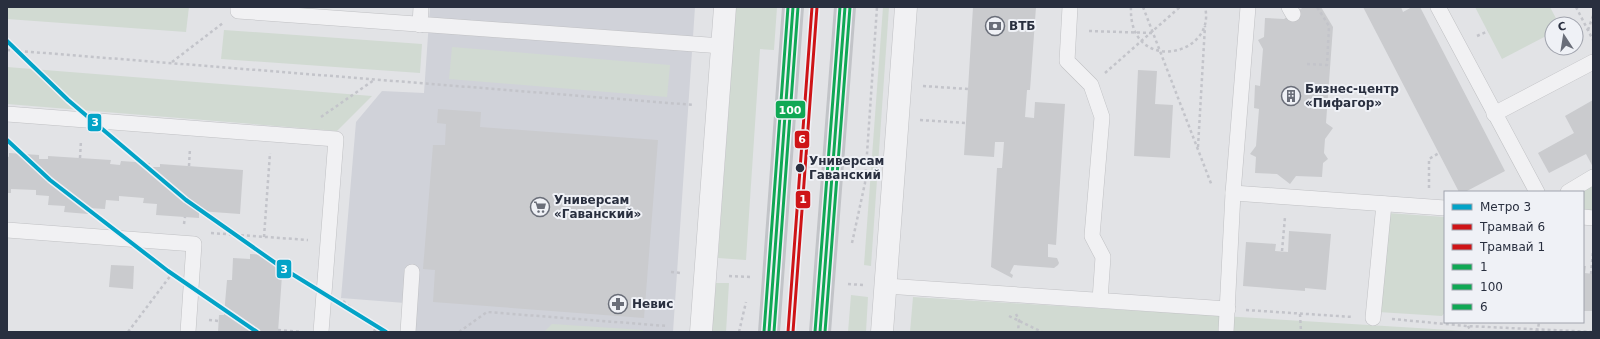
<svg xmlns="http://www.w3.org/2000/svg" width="1600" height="339" font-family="'DejaVu Sans',sans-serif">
<rect width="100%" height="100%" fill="#e2e3e6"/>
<!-- built -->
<path fill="#d0d2d9" d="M430 7H695L673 332H403L405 303 341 298 356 122 382 91 424 93Z"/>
<!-- green -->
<g fill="#d1dad2">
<path d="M7 7H189L186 32 7 19Z"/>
<path d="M736 7H777L774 50 760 49 746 260 718 258Z"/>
<path d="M883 7H889L871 266 864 265Z"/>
<path d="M1475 7H1550L1559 24H1552V33L1502 59Z"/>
<path d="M224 30 422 44 420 73 221 59Z"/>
<path d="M452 47 670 65 667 97 449 79Z"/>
<path d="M7 67 372 96 337 131 7 104Z"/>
<path d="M1593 177V217H1583V192H1568Z"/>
<path d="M1387 213 1445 217V312L1442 316 1378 312Z"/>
<path d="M716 283H729L726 332H712Z"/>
<path d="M851 295 868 297 866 332H848Z"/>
<path d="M913 297 1483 332H910Z"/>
<path d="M552 324 643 330V332H544Z"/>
</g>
<!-- building -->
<g fill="#cacbce">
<path d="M973 7H1036L1030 90H1027L1025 117 1034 118 1035 102 1065 104 1056 245 1048 244V257L1057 258 1059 263 1058 265 1054 268 1014 265 1010 273 1013 275 1012 278 991 267 997 168H1002L1004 142H995L994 157 964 155Z"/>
<path d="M1304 7H1321L1333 27 1326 123 1333 128 1325 139 1324 153 1328 159 1323 163 1322 177 1296 176 1290 184 1277 174 1255 173 1256 157 1250 154 1256 146 1259 109 1254 108 1255 85 1260 86 1263 49 1258 40 1264 37 1265 18 1284 19Z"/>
<path d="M1363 7H1401L1403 12 1412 7H1420L1505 171 1465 192H1459Z"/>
<path d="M1138 70 1157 71 1155 104 1173 105 1170 158 1134 156Z"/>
<path d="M1593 100V167L1586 154 1549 173 1538 153 1574 133 1565 116Z"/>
<path d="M438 109 481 112 480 127 658 140 644 318 433 302 435 270 423 269 433 145H445L446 124 437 123Z"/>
<path d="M9 153 39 155V159H48V156L111 160 110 164 120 165 121 161 150 163 149 167H160V164L243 170 240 214 199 211V218L156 215 157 204 143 203 144 198 119 196V201L106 200 105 209 88 208V214L64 212 65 206 48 205 49 196 36 195V190L11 189V193H7V156L9 157Z"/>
<path d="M1289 231 1331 234 1326 290 1305 288V291L1243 286 1246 242 1276 244 1275 251 1288 252Z"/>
<path d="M250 254 270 255 269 261H283L278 332H218L219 315H224L227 280H232L233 258 250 259Z"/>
<path d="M111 265 134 266 133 289 109 287Z"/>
<path d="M1583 266H1586L1585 273 1593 274V311H1583Z"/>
</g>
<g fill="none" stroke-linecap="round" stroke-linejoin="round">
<!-- service casing -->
<g stroke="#c0c1c4" stroke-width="16">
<g id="service">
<path d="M238 7V11L722 46"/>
<path d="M1070 7 1067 61 1091 85 1102 117 1092 236 1103 257 1100 300"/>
<path d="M1289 7 1293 14"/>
<path d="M1438 7 1537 192"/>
<path d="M420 25 421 7"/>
<path d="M7 114 336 139 321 332"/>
<path d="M1494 114 1593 62"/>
<path d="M1568 192 1593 177"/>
<path d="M1233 193 1445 208"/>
<path d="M1583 217 1593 218"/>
<path d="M7 230 194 244 188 332"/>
<path d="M886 286 1228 309"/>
<path d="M1373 318 1384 204"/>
<path d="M408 332 412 272"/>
<path d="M1226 332 1233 193 1248 7"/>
</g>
</g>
<!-- minor casing -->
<g stroke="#c0c1c4" stroke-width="23">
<g id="minor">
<path d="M701 332 725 7"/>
<path d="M882 332 906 7"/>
</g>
</g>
<!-- path -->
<g stroke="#c3c4ca" stroke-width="2.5" stroke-dasharray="3 3" stroke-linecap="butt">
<path d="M1131 7C1128 75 1217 57 1205 7"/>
<path d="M1143 7 1212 186"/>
<path d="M1576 7 1593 40"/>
<path d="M1588 30 1593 16"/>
<path d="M1089 31 1152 33"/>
<path d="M1477 36 1488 31"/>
<path d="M7 50 694 105"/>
<path d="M172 62 223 23"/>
<path d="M1307 64 1327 65 1329 26 1317 7"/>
<path d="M1105 73 1180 7"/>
<path d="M923 86 968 89"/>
<path d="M321 117 374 80"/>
<path d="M920 120 966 123"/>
<path d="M1198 147 1205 26"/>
<path d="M80 158 81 140"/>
<path d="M189 166 190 148"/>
<path d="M1429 188V159L1439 153"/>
<path d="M184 224 185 217"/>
<path d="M211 233 308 240"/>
<path d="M264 237 270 153"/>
<path d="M852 243 865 183 877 7"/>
<path d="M1282 251 1285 217"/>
<path d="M671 272 681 273"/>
<path d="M1591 274 1593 251"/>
<path d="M729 276 750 277"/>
<path d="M848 284 863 285"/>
<path d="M343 301 370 324 376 332"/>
<path d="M1246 310 1353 317"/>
<path d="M1016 314 1019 320 1018 332"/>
<path d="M1300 314 1301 332"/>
<path d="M1009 316 1042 332"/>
<path d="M1392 319 1467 326 1593 332"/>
<path d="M209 320 219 321"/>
<path d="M1468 326 1471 332"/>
<path d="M278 330 302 332"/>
<path d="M128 332 171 275"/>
<path d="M459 332 487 312 667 326"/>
<path d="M739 332 746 302"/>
<path d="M1536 332 1538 329 1539 322"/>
</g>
<!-- service -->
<use href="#service" stroke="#f1f1f3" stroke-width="15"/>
<!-- minor -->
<use href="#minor" stroke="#f1f1f3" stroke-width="22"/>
<!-- secondary -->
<g stroke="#c2c4c8" stroke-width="22">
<path d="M769 332 793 7"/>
<path d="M820 332 845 7"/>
</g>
<!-- bus-1 casing -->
<g stroke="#eff1f6" stroke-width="6">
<g id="bus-1">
<path d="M769 332 793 7"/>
<path d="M820 332 845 7"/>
</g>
</g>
<!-- bus-2 casing -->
<g stroke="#eff1f6" stroke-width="6">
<g id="bus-2">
<path d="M774 332 798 7"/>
<path d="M825 332 850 7"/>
</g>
</g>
<!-- bus-3 casing -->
<g stroke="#eff1f6" stroke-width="6">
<g id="bus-3">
<path d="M764 332 788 7"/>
<path d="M815 332 840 7"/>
</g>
</g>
<!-- bus-1 -->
<use href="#bus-1" stroke="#10a855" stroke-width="3"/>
<!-- bus-2 -->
<use href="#bus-2" stroke="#10a855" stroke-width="3"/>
<!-- bus-3 -->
<use href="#bus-3" stroke="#10a855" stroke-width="3"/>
<!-- tram-1 casing -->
<g stroke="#eff1f6" stroke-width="6">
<path id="tram-1" d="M788 332 812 7"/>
</g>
<!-- tram-2 casing -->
<g stroke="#eff1f6" stroke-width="6">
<path id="tram-2" d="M793 332 817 7"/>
</g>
<!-- tram-1 -->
<use href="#tram-1" stroke="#ce1417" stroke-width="3"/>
<!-- tram-2 -->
<use href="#tram-2" stroke="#ce1417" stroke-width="3"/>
<!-- metro-1 casing -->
<g stroke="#eff1f6" stroke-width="7">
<g id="metro-1">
<path d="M7 41 68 100 186 200 284 269 386 332"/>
<path d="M7 140 50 180 168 271 257 332"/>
</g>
</g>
<!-- metro-1 -->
<use href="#metro-1" stroke="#02a3c7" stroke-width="4"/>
</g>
<!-- icons -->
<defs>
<g id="bank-ring" transform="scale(1)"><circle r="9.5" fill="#eff1f6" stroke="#6a6e79" stroke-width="1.5"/><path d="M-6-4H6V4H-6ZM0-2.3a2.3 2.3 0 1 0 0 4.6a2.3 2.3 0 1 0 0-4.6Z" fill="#6a6e79"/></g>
<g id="building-ring" transform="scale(1)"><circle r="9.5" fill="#eff1f6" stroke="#6a6e79" stroke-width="1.5"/><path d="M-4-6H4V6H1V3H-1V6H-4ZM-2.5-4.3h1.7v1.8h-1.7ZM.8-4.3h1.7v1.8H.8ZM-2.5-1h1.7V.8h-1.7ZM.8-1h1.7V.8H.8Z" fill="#6a6e79"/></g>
<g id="supermarket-ring" transform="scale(1)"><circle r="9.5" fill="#eff1f6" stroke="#6a6e79" stroke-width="1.5"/><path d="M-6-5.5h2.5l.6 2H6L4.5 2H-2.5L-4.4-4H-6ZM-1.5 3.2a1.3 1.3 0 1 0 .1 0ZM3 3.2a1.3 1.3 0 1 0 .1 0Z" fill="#6a6e79"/></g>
<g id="pharmacy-ring" transform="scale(1)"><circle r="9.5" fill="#eff1f6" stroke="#6a6e79" stroke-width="1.5"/><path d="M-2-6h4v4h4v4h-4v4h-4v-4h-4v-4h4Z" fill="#6a6e79"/></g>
</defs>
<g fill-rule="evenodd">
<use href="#bank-ring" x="995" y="26"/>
<use href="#building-ring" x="1291" y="96"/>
<use href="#supermarket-ring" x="540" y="207"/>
<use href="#pharmacy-ring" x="618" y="304"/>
</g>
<!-- markers -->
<circle fill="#292f3f" stroke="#eff1f6" stroke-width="1.5" cx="800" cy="168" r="5"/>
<g text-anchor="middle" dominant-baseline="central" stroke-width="4" stroke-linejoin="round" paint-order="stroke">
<!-- poi labels -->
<g font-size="12" font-weight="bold" fill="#292f3f" stroke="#eff1f6" text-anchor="start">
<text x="1009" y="26">ВТБ</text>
<text x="1305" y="89">Бизнес-центр<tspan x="1305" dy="14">«Пифагор»</tspan></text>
<text x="554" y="200">Универсам<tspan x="554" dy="14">«Гаванский»</tspan></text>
<text x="632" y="304">Невис</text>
</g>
<!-- stop labels -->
<g font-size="12" font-weight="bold" fill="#292f3f" stroke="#eff1f6" text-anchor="start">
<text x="809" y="161">Универсам<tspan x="809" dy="14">Гаванский</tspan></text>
</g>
</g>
<g stroke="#eff1f6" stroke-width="1.5">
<rect x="775" y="100" width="31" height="19" rx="4" fill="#10a855"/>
<rect x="87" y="113" width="15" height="19" rx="4" fill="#02a3c7"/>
<rect x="794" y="130" width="16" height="19" rx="4" fill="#ce1417"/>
<rect x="795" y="190" width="16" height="19" rx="4" fill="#ce1417"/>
<rect x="276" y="259" width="16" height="20" rx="4" fill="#02a3c7"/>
</g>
<g font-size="11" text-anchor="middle" font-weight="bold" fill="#fff">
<text x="790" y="114">100</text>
<text x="95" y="126">3</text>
<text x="802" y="143">6</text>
<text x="803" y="203">1</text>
<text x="284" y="273">3</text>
</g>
<!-- border -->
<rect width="1600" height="339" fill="none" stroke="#292f3f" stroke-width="16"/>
<!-- legend -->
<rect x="1444" y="191" width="140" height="132" fill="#eff1f6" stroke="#a0a3ad"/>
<rect x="1452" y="204" width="20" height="6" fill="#02a3c7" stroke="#a0a3ad"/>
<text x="1480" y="211" font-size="12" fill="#292f3f">Метро 3</text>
<rect x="1452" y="224" width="20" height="6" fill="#ce1417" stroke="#a0a3ad"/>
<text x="1480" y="231" font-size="12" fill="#292f3f">Трамвай 6</text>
<rect x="1452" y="244" width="20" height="6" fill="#ce1417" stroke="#a0a3ad"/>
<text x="1480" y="251" font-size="12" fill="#292f3f">Трамвай 1</text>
<rect x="1452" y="264" width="20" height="6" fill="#10a855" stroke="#a0a3ad"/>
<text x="1480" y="271" font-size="12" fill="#292f3f">1</text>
<rect x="1452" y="284" width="20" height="6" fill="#10a855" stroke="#a0a3ad"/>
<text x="1480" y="291" font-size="12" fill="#292f3f">100</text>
<rect x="1452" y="304" width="20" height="6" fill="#10a855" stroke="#a0a3ad"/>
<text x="1480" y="311" font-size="12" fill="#292f3f">6</text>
<!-- north arrow -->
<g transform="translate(1564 36) rotate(348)"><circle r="19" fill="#eff1f6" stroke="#a0a3ad"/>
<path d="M0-3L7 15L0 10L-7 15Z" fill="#6a6e79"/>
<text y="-6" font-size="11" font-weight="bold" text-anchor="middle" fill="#292f3f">С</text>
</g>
</svg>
